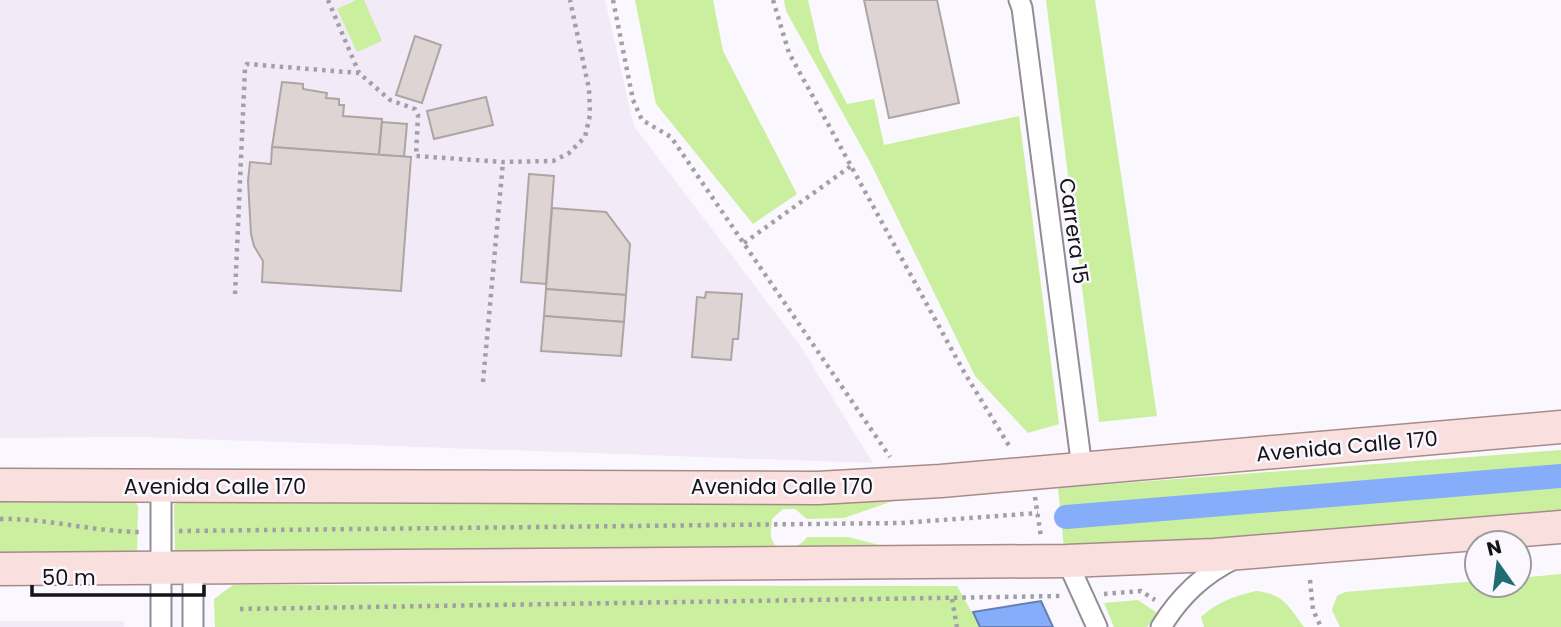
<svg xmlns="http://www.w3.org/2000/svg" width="1561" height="627" font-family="Poppins,sans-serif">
<rect width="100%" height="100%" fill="#fbf7fe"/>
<!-- built -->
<g fill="#f3eaf8">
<path d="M0 0H605L634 126 801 347 873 463 138 437 0 438Z"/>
<rect x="0" y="621" width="124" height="6"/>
</g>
<!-- green -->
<g fill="#caef9f">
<path d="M356 0H364L382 41 357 52 337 9Z"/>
<path d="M635 0H713L723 51 797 194 753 224 656 104Z"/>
<path d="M784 0H808L820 52 847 104 874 99 884 145 1019 116 1059 424 1028 433 975 376 870 162 786 11Z"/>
<path d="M1046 0H1095L1157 416 1099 422Z"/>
<path d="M1561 450V510L1215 542 1064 549 1058 488Z"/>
<path d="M133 500 138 506 137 552 130 556 0 557V501Z"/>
<path d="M181 500H560L734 505 893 501 844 518 807 519 795 509H783L772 519C772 525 770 531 771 537 776 557 799 549 807 537H848L902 551 180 556 175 550 174 505Z"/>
<path d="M1561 574V627H1340L1332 610 1337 596 1345 592 1477 581V585H1519V578Z"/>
<path d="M233 585 957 586 980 627H215L214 599Z"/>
<path d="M1256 591C1284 594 1288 606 1304 627H1204L1201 617C1217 602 1235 596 1256 591Z"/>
<path d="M1138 600 1157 613 1147 627H1114L1104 603Z"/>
</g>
<!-- water -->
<path fill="#85adfa" stroke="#637fb5" stroke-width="2" d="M1041 601 1053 627H980L973 612Z"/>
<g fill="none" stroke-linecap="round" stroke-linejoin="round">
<!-- canal -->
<path stroke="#85adfa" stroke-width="24" d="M1066 517 1561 476"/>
</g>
<!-- building -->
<g fill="#ded4d4" stroke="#ada4a4" stroke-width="2">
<path d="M864 0H937L959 103 889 118Z"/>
<path d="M415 36 441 45 422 103 396 95Z"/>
<path d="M282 82 303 84V89L327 93 326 98 339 99V105H344L343 116 382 119 379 155 272 147Z"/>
<path d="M486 97 493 125 434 139 427 111Z"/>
<path d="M382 122 407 124 404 157 379 155Z"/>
<path d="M272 147 411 157 401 291 262 282 263 261 254 246 251 234 248 181 250 162 271 164Z"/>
<path d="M529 174 554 176 546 284 521 282Z"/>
<path d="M552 208 606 212 630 244 626 295 546 289Z"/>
<path d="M546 289 626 295 624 322 544 316Z"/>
<path d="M706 292 742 294 738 339H733L731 360 692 357 697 297 705 298Z"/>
<path d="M544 316 624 322 621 356 541 351Z"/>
</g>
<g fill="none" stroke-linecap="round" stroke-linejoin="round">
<!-- minor casing -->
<g stroke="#928d94" stroke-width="23">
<g id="minor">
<path d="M1019 0 1022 8 1082 468"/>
<path d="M161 486V627"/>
<path d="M1067 561 1097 627"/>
<path d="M193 568V627"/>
<path d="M1161 627C1180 596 1203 574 1236 558"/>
</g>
</g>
<!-- primary casing -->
<g stroke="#a68b8a" stroke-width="35">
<g id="primary">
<path d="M0 485 818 488 941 481 1561 427"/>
<path d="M0 569 1067 561 1215 555 1561 527"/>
</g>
</g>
<!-- path -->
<g stroke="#a2a0a5" stroke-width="4.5" stroke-dasharray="3.5 5" stroke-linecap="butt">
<path d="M328 0 359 73"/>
<path d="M613 0 633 100 642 120 671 137 890 457"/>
<path d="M773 0 789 53 964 372 1011 449"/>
<path d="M744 243 851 166"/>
<path d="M235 294 245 68 247 64 359 73 390 100 415 109 418 115 416 156 503 162 553 161 569 153 585 137 590 115 589 89 570 0"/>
<path d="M483 382 503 162"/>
<path d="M1035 497 1041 537"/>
<path d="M0 519C47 518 94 532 142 532"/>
<path d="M179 531 901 523 1038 513"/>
<path d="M1310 580 1313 610 1321 627"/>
<path d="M1104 594 1141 591 1155 600"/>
<path d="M952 599 957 627"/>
<path d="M240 609 1062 596"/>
</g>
<!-- minor -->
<use href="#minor" stroke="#fff" stroke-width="19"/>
<!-- primary -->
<use href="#primary" stroke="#f9e0df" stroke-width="32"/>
</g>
<g text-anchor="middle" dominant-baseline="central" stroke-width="5" stroke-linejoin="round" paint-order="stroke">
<!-- street labels -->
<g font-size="21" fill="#141315" stroke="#fbf7fe">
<text transform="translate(1074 231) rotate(82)">Carrera 15</text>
<text transform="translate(1347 446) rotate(-5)">Avenida Calle 170</text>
<text x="215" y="486">Avenida Calle 170</text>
<text x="782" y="486">Avenida Calle 170</text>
</g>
</g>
<!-- north arrow -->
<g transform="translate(1498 564) rotate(346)"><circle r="33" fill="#fbf7fe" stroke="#9f9ca1" stroke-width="2"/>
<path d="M0-5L12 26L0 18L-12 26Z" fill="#206c72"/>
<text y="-10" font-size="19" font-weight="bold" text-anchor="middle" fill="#141315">N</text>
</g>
<!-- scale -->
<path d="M32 585v10h172v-10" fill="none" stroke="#141315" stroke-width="3.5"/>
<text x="42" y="585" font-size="21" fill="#141315" stroke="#fbf7fe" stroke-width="5" paint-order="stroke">50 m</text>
</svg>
